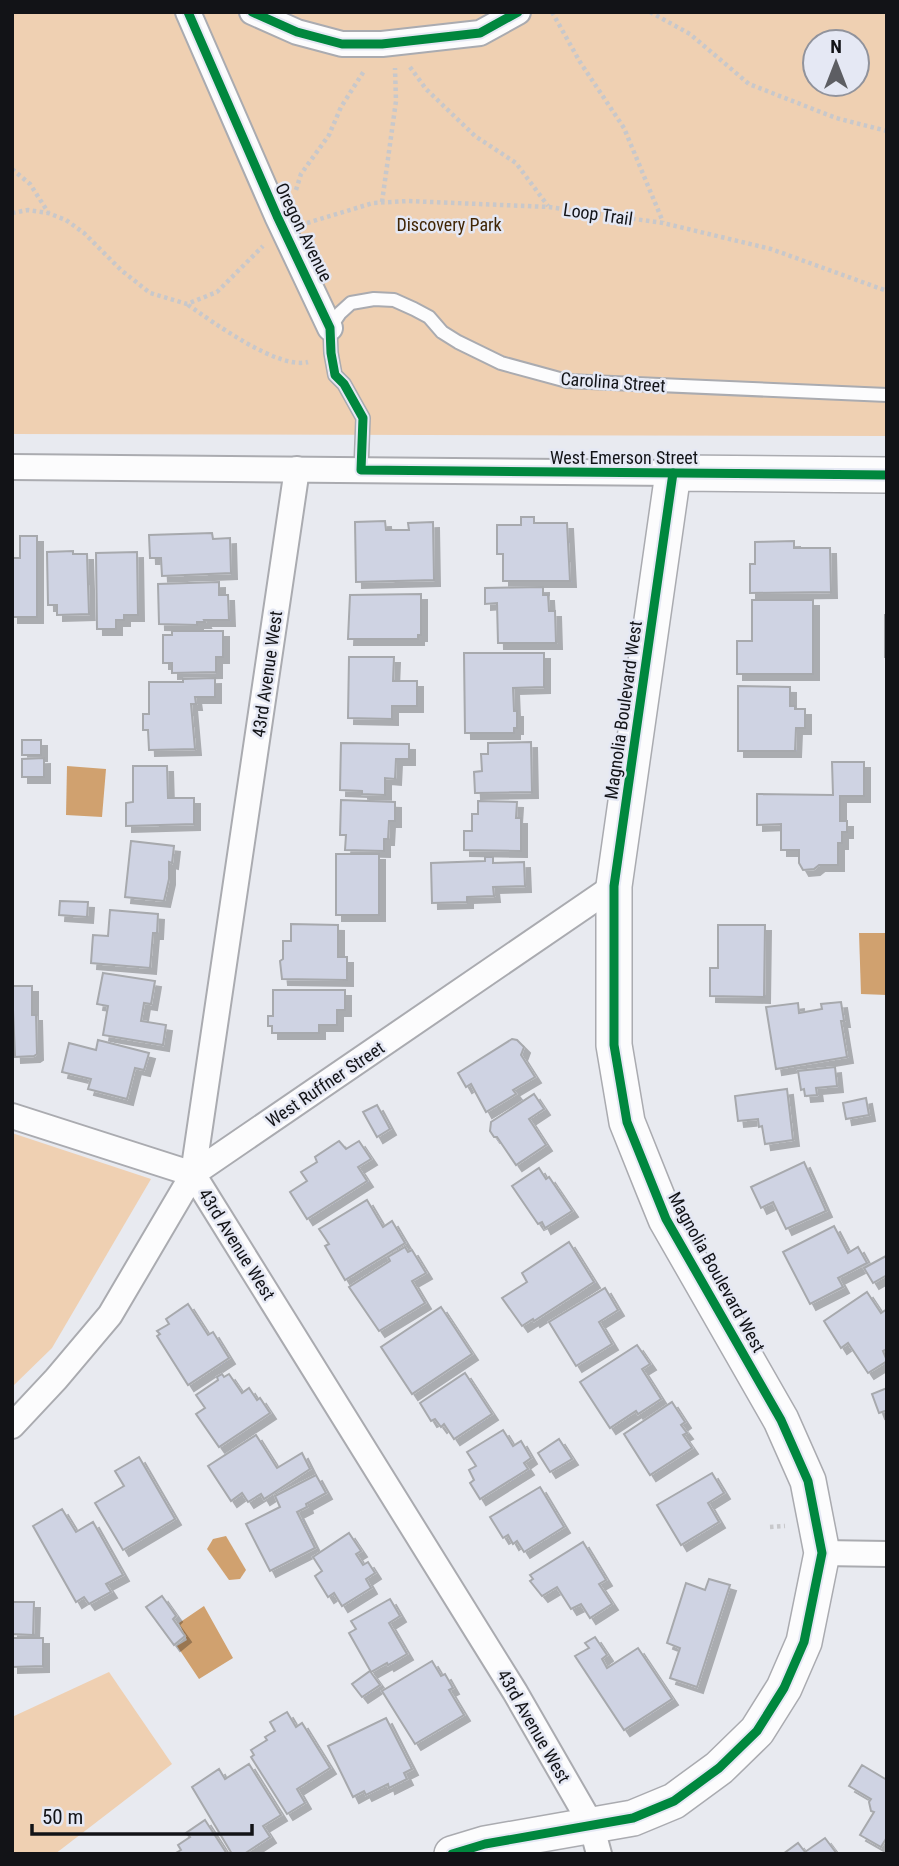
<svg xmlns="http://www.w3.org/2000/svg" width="899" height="1866" font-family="'Roboto Condensed',sans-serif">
<defs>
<filter id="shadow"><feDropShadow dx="6" dy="6" stdDeviation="0" flood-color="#0004"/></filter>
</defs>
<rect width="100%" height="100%" fill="#e8eaf0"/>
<!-- green -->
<g fill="#efd0b2" fill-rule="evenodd">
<path d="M12 12H887V436L12 434ZM815 42H857V84H815Z"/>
<path d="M12 1133 151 1179 52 1348 12 1387Z"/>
<path d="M109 1672 172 1764 55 1854H12V1717Z"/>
</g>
<!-- water -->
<g fill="#d0a16f">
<path d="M67 766 106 769 102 817 66 815Z"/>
<path d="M859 933H887V995L861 994Z"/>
<path d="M226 1536 246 1570 240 1579 229 1580 207 1549 213 1539Z"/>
<path d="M204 1606 233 1658 199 1679 177 1646 187 1640 179 1623Z"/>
</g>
<!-- building -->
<g fill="#cfd3e3" stroke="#a7a9ad" stroke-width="2" filter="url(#shadow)">
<path d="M521 517H534V523H567L570 581H503V554H497V525H521Z"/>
<path d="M385 521 386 530H409L408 523 433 522 434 580 356 582 355 522Z"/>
<path d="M212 533 213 539 230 538 231 573 162 576 161 558H150L149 535Z"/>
<path d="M20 536H37V617H12V558H20Z"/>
<path d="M794 541V548H830L831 592 750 593V564H755V542Z"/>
<path d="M73 551V554H87L89 614 57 615V605H48L47 552Z"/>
<path d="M137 552 138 615H124V620H116V629H97L96 553Z"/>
<path d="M219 582V595H228L229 620H204L205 622H197V625L159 624 158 584Z"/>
<path d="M543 587V595H548L549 611H555L556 643H498L497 603 485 604V588Z"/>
<path d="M421 594V635H418V639H348L350 595Z"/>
<path d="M752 600H813V674H737V641H752Z"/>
<rect x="885" y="615" width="2" height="42"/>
<path d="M172 631H223V657H216V672L172 673V663H163V635H172Z"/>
<path d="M464 653H544V687L513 688 514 711H517V728H514V733H465Z"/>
<path d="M349 657H394L393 681H417V706H392V719L348 718Z"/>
<path d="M215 678V697H195L196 704H191L195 749 149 750 148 730H143V714H149V682H183V679Z"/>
<path d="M738 686 790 687V706H795V709H805V728H796L795 751H738Z"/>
<rect x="22" y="740" width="19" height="15"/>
<path d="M531 742 532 792 475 793 474 772 482 771 481 754H488V743Z"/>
<path d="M341 743 409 744V759H396L395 779 385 778V795L362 794V791L340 790Z"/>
<path d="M44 758V777H22V759Z"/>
<path d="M832 762H864V796H840V821H847V832H842V843H838V865H819L814 869 803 870 799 863V850H781V824L757 825V794L833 795Z"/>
<path d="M133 766H167L168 798H194V824L126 826V803L133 802Z"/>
<path d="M341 800 395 802V821H389L388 839H384V851L345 850 346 835H340Z"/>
<path d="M478 801 517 802 516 818H521V851L464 850V831H472V814H478Z"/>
<path d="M131 841 174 846 172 863 169 862V879L164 901 125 897Z"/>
<rect x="336" y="854" width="43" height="61"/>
<path d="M485 857H493V863L524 862 525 886 493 887 494 896 467 897V902L432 903 431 863 485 861Z"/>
<path d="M60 901 88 902 87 917 59 915Z"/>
<path d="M110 910 158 914 157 933H153L150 968 91 963 93 935 108 936Z"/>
<path d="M291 924 338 925V957H347V980L282 979 280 961 283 959V941H291Z"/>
<path d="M718 925H765L764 997 710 996V968H718Z"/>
<path d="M103 973 155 981 151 1004 144 1003 141 1021 166 1025 163 1045 103 1035 108 1006 97 1004Z"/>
<path d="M12 986H32V1015H36L37 1054 34 1056 15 1057Z"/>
<path d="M273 990H345V1010H337V1025H319V1033H272V1026H268V1016H273Z"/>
<path d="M841 1002 844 1021H841L847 1057 776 1069 766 1007 798 1003 799 1013 822 1009 821 1004Z"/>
<path d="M512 1039 517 1040 524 1047 521 1055 535 1077 513 1090 516 1094 486 1112 471 1084 466 1087 458 1073Z"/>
<path d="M98 1040 149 1053 144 1070 135 1068 127 1099 88 1089 91 1079 62 1072 69 1043 96 1050Z"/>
<path d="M835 1067 837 1086 816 1088 817 1095 805 1096 804 1089 801 1090 798 1071Z"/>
<path d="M787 1089 793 1140 765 1144 762 1126 759 1127 758 1119 738 1121 735 1096Z"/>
<path d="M534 1094 544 1109 529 1119 546 1145 516 1165 497 1137H494L490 1131 491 1122Z"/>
<path d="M866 1098 869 1115 846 1119 843 1103Z"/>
<path d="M377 1105 390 1129 377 1137 363 1112Z"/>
<path d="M339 1141 346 1149 359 1141 371 1159 358 1167 367 1181 307 1219 290 1192 307 1181 301 1172 317 1162 315 1157Z"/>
<path d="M804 1162 826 1211 786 1229 773 1202 761 1208 751 1187Z"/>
<path d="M539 1168 546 1179 549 1177 572 1211 545 1228 542 1222 538 1224 512 1186Z"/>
<path d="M367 1200 383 1227 392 1221 405 1243 345 1280 325 1246 329 1244 319 1229Z"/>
<path d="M834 1226 848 1253 858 1247 867 1263 838 1278 843 1287 810 1304 783 1252Z"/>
<path d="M569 1242 594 1282 534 1321 533 1319 522 1326 502 1298 527 1282 522 1273Z"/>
<path d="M405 1247 408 1252 412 1250 426 1273 412 1281 425 1303 379 1331 349 1287 390 1261 388 1257Z"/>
<path d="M886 1256 887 1275 873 1283 864 1268Z"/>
<path d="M605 1288 618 1310 599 1322 612 1344 576 1366 549 1322Z"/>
<path d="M867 1292 881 1313 887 1309V1349L883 1351 887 1361 868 1373 848 1343 841 1348 824 1321Z"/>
<path d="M188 1304 208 1335 213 1332 229 1358 188 1385 157 1336 160 1334 157 1331 169 1324 166 1319Z"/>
<path d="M441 1307 472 1354 412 1394 381 1347Z"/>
<path d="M637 1345 650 1364 642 1369 661 1399 638 1414 636 1411 610 1428 580 1382Z"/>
<path d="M465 1373 492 1414 454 1439 444 1424 441 1427 435 1419 431 1421 420 1403Z"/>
<path d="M222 1374 224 1377 229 1374 242 1393 249 1388 257 1400 260 1398 270 1413 219 1447 196 1414 205 1408 196 1395 218 1380 217 1377Z"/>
<path d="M887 1388V1414L885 1411 879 1413 872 1394Z"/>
<path d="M672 1402 685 1422 681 1425 687 1433 683 1435 692 1448 650 1475 624 1434Z"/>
<path d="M503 1430 513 1446 521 1441 531 1458 524 1463 528 1469 480 1499 470 1483 474 1480 469 1470 476 1466 467 1452Z"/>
<path d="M256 1435 277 1468 302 1453 310 1469 264 1499 261 1494 248 1502 242 1493 231 1501 208 1466Z"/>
<path d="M559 1439 572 1459 550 1472 538 1453Z"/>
<path d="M139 1457 175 1519 123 1550 95 1503 124 1486 115 1471Z"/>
<path d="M712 1473 724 1493 708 1503 719 1522 681 1545 657 1505Z"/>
<path d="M316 1475 326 1493 306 1504 307 1507 297 1512 315 1548 270 1571 246 1524 280 1507 275 1496Z"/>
<path d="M540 1487 564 1527 524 1552 517 1541 513 1544 508 1535 503 1538 490 1517Z"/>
<path d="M62 1509 76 1532 93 1522 123 1575 106 1584 111 1592 89 1604 84 1597 76 1602 33 1526Z"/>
<path d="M349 1533 361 1551 356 1554 363 1565 368 1562 375 1573 366 1579 371 1588 342 1606 334 1593 328 1597 315 1576 322 1571 313 1557Z"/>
<path d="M583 1542 606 1580 599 1584 612 1604 590 1618 581 1604 571 1609 557 1587 542 1596 530 1581 533 1579 530 1575Z"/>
<path d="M709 1579 730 1585 697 1687 670 1678 680 1648 667 1643 686 1583 705 1590Z"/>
<path d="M162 1596 176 1616 173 1619 185 1636 174 1645 146 1607Z"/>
<path d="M390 1599 400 1616 389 1623 407 1654 388 1665 387 1663 371 1672 349 1633 356 1629 351 1621Z"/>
<path d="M12 1602H34L33 1635 12 1634Z"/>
<path d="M595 1637 607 1655 602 1659 607 1668 638 1648 672 1699 624 1730 575 1656 589 1648 585 1643Z"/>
<path d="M12 1638H43V1666L12 1667Z"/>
<path d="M432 1661 441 1676 445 1674 453 1688 449 1690 464 1715 415 1744 382 1691Z"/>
<path d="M370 1671 380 1685 362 1697 352 1684Z"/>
<path d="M287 1712 296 1727 302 1723 330 1768 297 1789 305 1803 287 1814 251 1757 254 1755 251 1750 267 1740 265 1737 275 1731 270 1722Z"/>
<path d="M386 1718 412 1769 404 1773 407 1779 389 1788 388 1784 366 1795 364 1791 353 1797 328 1746Z"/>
<path d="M249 1764 281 1815 263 1826 270 1837 244 1854H232L192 1787 219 1769 225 1779Z"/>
<path d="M862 1765 887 1780V1837L881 1847 860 1835 874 1812 871 1811 869 1802 871 1799 849 1786Z"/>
<path d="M205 1820 227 1854H174L181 1850 178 1845 190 1837 186 1833Z"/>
<path d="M825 1838 837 1854H783L798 1843 805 1852Z"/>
</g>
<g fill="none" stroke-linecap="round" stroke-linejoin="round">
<!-- lane casing -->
<g stroke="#aaabb0" stroke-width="16">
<path id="lane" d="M361 470 363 418 344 384 335 375 331 353 330 328 340 313 351 303 374 299 394 300 414 309 429 317 442 332 458 342 501 363 567 381 887 395"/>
</g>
<!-- street casing -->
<g stroke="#aaabb0" stroke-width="28">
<g id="street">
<path d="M188 12 277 216 330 328"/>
<path d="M252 12 297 32 342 44H382L480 33 518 12"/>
<path d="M12 467 673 473"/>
<path d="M297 469 193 1174 515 1692 591 1824 599 1854"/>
<path d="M12 1116 193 1174 614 886"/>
<path d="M12 1426 56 1379 110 1315 193 1174"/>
<path d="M822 1553 887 1554"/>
</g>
</g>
<!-- secondary casing -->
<g stroke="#aaabb0" stroke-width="38">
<path id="secondary" d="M452 1854 485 1844 633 1818 674 1801 719 1768 757 1731 784 1688 804 1642 822 1553 808 1481 781 1420 666 1219 653 1187 627 1122 614 1045V886L673 473 887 475"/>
</g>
<!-- path -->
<g stroke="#c8c8cb" stroke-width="4.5" stroke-dasharray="3.5 3.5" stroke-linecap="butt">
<path d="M552 12 580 62 624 128 663 222"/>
<path d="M650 12 690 34 749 84 836 118 887 131"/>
<path d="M410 67 426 89 475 136 516 163 548 206"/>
<path d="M12 169 30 184 48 212"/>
<path d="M296 190 301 174 329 135 341 107 364 71"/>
<path d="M382 202 396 101 395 68"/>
<path d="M12 213 28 210 48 213 66 220 84 233 121 270 150 293 187 304 217 292 263 246"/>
<path d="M307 223 373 203 408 201 549 207 663 223 771 249 887 291"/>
<path d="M188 305C213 322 278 370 308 362"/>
<path d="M770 1527 785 1526"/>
</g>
<!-- lane -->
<use href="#lane" stroke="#fcfcfd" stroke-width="12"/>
<!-- street -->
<use href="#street" stroke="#fcfcfd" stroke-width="24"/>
<!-- secondary -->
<use href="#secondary" stroke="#fcfcfd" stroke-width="35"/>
<!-- cycleway casing -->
<g stroke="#e5e8f4" stroke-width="13">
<g id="cycleway">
<path d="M188 12 277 216 330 328 331 353 335 375 344 384 363 418 361 470 887 475"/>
<path d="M252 12 297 32 342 44H382L480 33 518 12"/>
<path d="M452 1854 485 1844 633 1818 674 1801 719 1768 757 1731 784 1688 804 1642 822 1553 808 1481 781 1420 666 1219 627 1122 614 1045V886L673 473"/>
</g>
</g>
<!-- cycleway -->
<use href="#cycleway" stroke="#00873e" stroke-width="9"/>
</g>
<g text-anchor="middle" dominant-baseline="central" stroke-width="5" stroke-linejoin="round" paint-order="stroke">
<!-- street labels -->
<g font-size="18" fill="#121317" stroke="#e5e8f4">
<text transform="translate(598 214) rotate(8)">Loop Trail</text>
<text transform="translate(304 232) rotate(64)">Oregon Avenue</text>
<text transform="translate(613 382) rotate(4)">Carolina Street</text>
<text x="624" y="457">West Emerson Street</text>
<text transform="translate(267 674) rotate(-82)">43rd Avenue West</text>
<text transform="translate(623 710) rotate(-82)">Magnolia Boulevard West</text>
<text transform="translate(325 1084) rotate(-34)">West Ruffner Street</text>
<text transform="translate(237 1244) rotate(58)">43rd Avenue West</text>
<text transform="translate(717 1272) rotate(61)">Magnolia Boulevard West</text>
<text transform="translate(534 1726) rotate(60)">43rd Avenue West</text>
</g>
<!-- park labels -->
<g font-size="18" fill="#412605" stroke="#e5e8f4">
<text x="449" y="224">Discovery Park</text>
</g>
</g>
<!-- border -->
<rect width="899" height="1866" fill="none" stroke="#121317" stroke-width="28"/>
<!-- north arrow -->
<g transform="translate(836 63)"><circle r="33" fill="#e5e8f4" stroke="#91939c" stroke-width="2"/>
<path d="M0-5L12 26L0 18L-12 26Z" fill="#5d5e63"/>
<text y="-10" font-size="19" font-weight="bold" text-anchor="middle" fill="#121317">N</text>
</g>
<!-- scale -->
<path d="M32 1824v10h220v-10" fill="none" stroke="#121317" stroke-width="3.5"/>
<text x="42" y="1824" font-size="21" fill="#121317" stroke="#e5e8f4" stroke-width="5" paint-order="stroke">50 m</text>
</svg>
